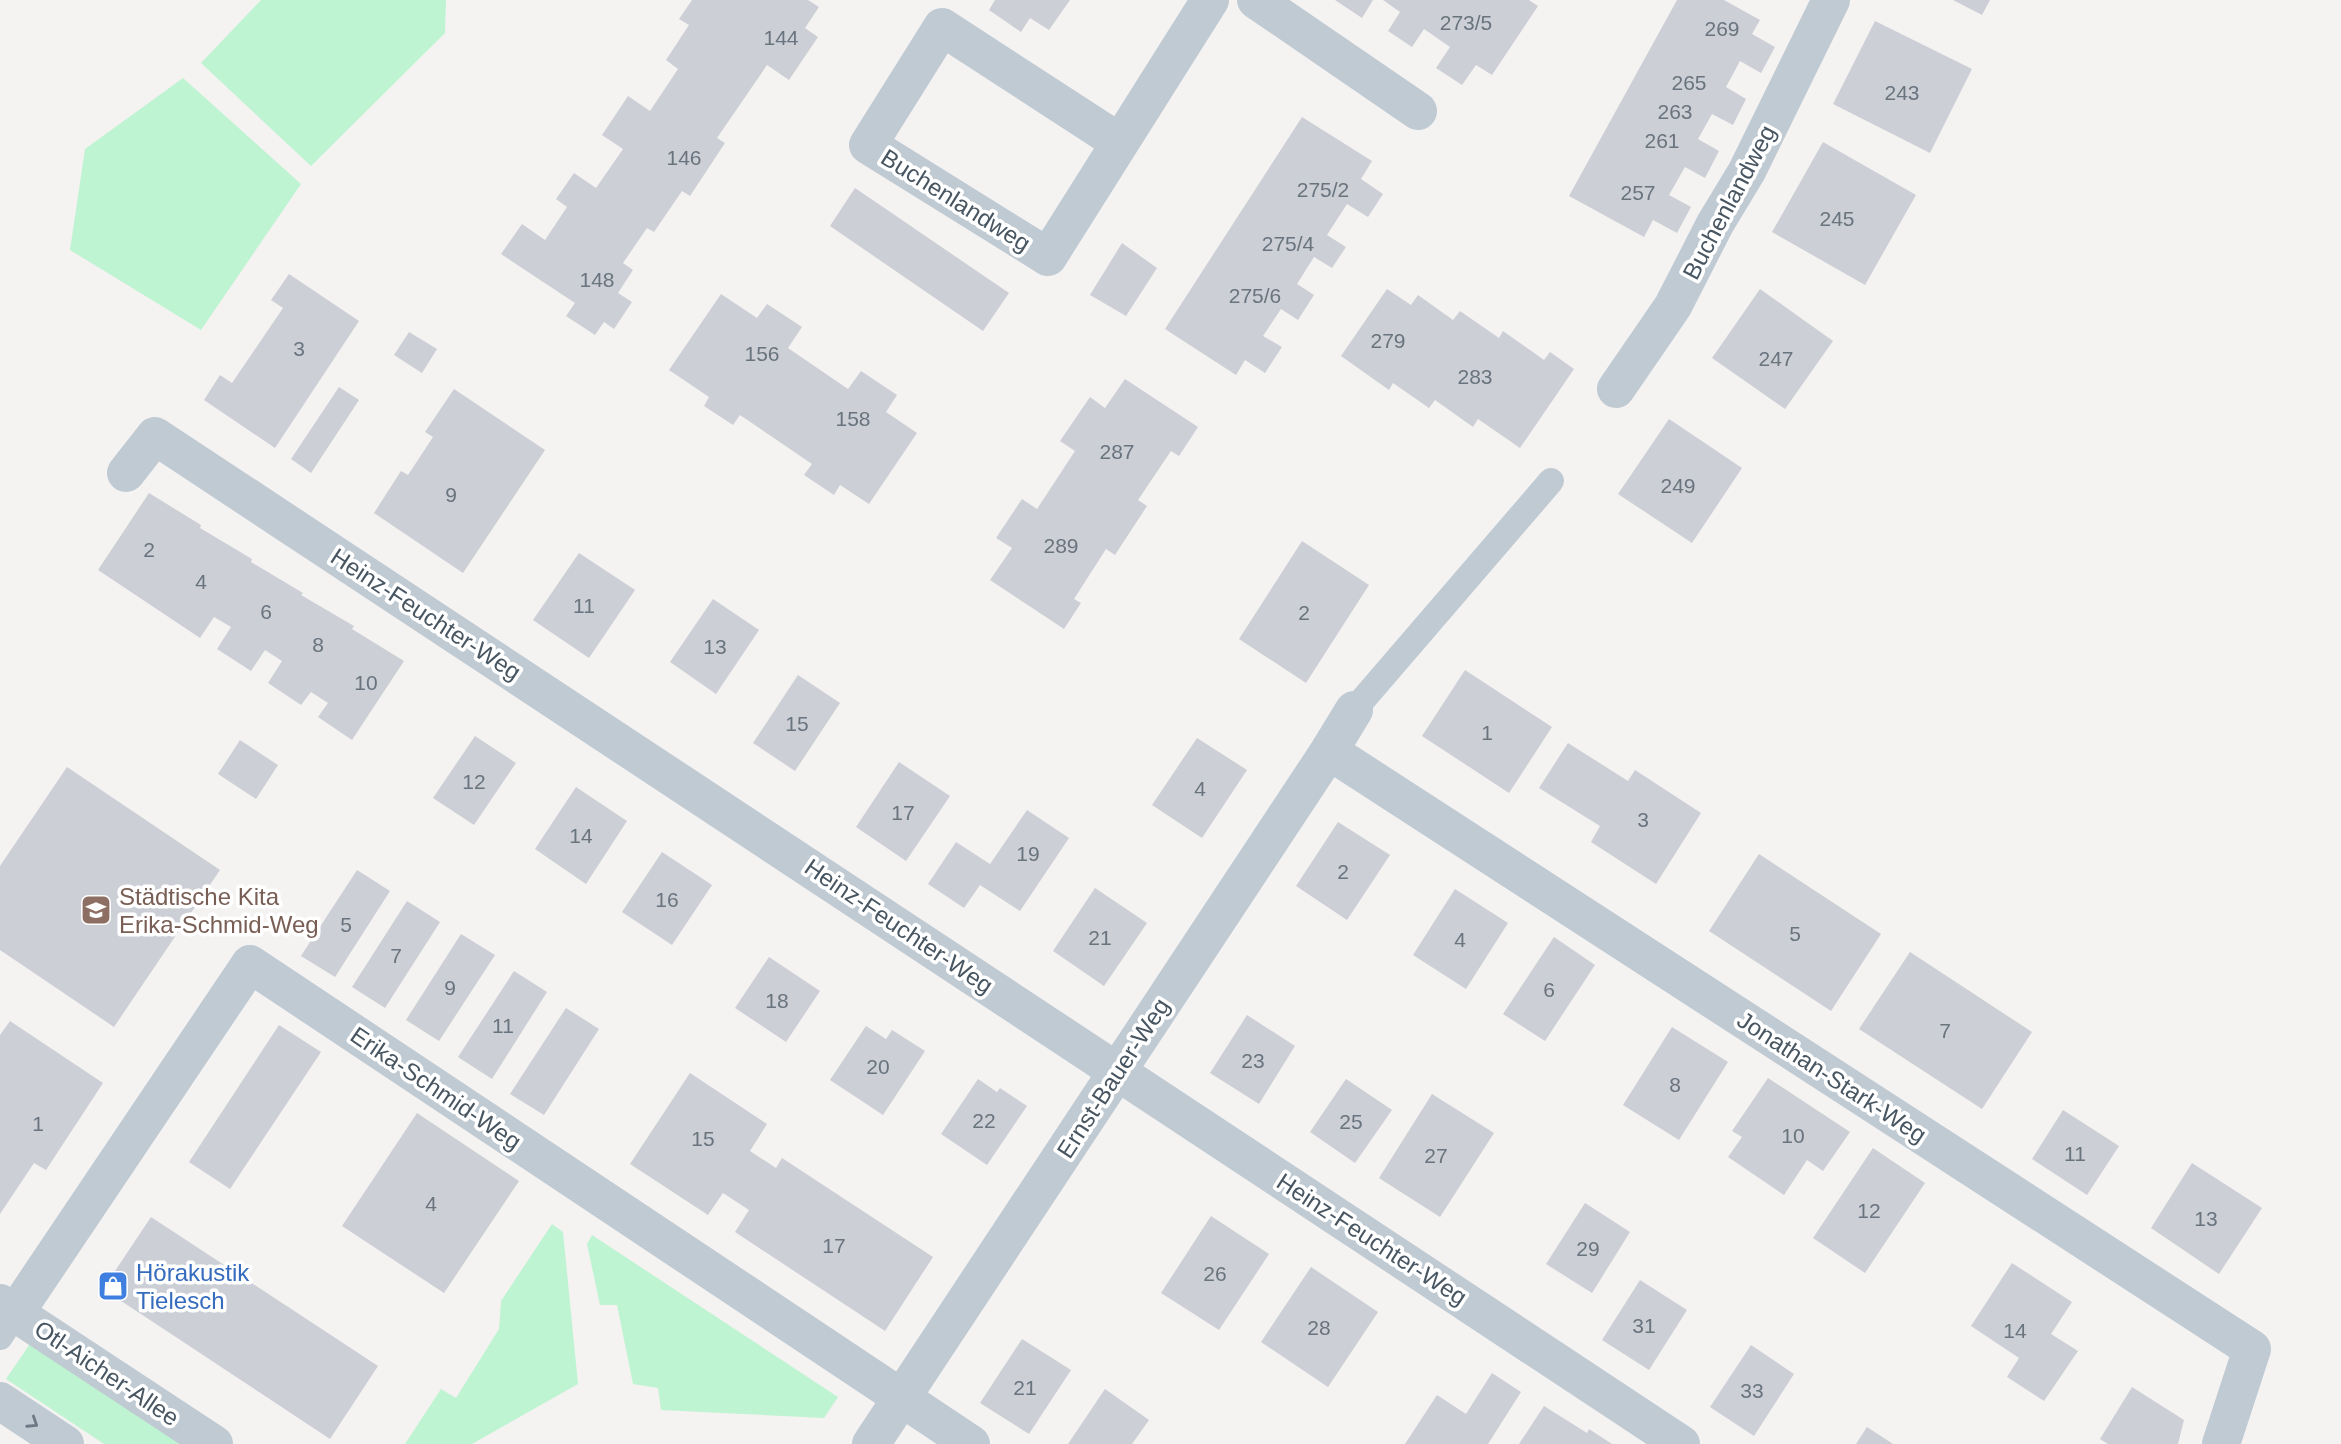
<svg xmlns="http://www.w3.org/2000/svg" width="2341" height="1444" font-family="Helvetica,sans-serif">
<rect width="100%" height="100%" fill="#f5f2f2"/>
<!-- green -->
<g fill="#bef4d2">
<path d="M261 0H446L445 33 311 166 201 63Z"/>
<path d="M183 78 301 184 201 330 70 250 85 149Z"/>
<path d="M552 1224 563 1232 578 1384 472 1444H405L441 1389 456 1398 499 1329 501 1301Z"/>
<path d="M592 1235 838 1397 824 1418 661 1410 658 1388 633 1384 617 1305H600L587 1244Z"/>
<path d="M32 1341 186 1444H104L6 1379Z"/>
</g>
<!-- building -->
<g fill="#cccfd5">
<path d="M692 0H808L819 7 805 28 818 37 789 80 767 65 717 138 725 143 690 196 682 191 654 232 647 228 623 263 633 270 618 293 632 302 614 329 604 322 595 335 566 316 575 303 501 254 522 224 545 240 567 207 556 199 574 173 596 188 623 149 602 135 628 96 650 111 678 69 666 60 689 25 679 19Z"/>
<path d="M995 0H1070L1049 30 1030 18 1021 32 989 10Z"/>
<path d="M1335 0H1373L1362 18Z"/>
<path d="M1383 0H1529L1538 6 1492 75 1476 65 1462 85 1436 68 1450 47 1424 29 1412 47 1388 31 1400 12Z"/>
<path d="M1677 0H1724L1760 20 1752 34 1775 47 1761 73 1740 61 1726 87 1746 99 1733 125 1712 114 1698 139 1719 151 1705 178 1685 167 1669 195 1691 207 1677 233 1653 220 1644 237 1569 196Z"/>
<path d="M1953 0H1990L1982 15Z"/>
<path d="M1875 21 1972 69 1930 153 1833 104Z"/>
<path d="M1302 117 1372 161 1361 179 1383 194 1368 217 1347 204 1327 235 1346 247 1332 268 1314 257 1297 284 1314 295 1298 320 1281 309 1263 336 1282 347 1265 373 1245 360 1236 375 1165 329Z"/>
<path d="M1823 142 1916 195 1865 285 1772 232Z"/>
<path d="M855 188 1009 293 983 331 830 226Z"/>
<path d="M1122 243 1157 268 1126 316 1090 295Z"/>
<path d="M289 274 359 321 275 448 204 400 220 375 232 383 283 308 271 300Z"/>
<path d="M1387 289 1411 305 1418 295 1453 320 1460 311 1499 338 1503 331 1544 360 1550 352 1574 369 1520 448 1478 419 1473 427 1435 400 1429 408 1393 383 1389 390 1341 356Z"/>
<path d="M1760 289 1833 341 1785 409 1712 358Z"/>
<path d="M721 294 757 318 767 304 802 327 788 348 848 389 861 371 897 395 886 412 917 433 869 504 840 485 834 495 804 475 812 464 740 415 733 425 704 406 709 397 669 370Z"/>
<path d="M409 332 437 349 422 373 394 355Z"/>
<path d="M1125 379 1198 427 1179 456 1171 451 1138 500 1147 506 1115 555 1106 549 1074 599 1081 603 1064 629 990 580 1012 548 996 538 1022 499 1037 509 1075 451 1060 441 1090 397 1105 408Z"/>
<path d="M339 387 359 400 311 473 291 459Z"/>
<path d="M454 389 545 450 463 573 374 513 401 471 408 475 433 437 425 432Z"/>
<path d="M1669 419 1742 468 1692 543 1618 494Z"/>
<path d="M149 493 201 525 200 528 252 559 251 562 303 593 301 595 354 626 352 629 404 661 352 740 318 717 328 703 311 692 301 705 268 683 282 661 265 650 251 671 217 649 231 627 214 617 200 638 98 570Z"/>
<path d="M1302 541 1369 585 1306 683 1239 639Z"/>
<path d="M579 553 635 590 589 658 533 620Z"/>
<path d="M713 599 759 630 716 694 670 662Z"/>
<path d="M1465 670 1552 727 1509 793 1422 736Z"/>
<path d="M798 675 840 703 795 771 753 743Z"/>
<path d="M475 736 516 763 474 825 433 798Z"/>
<path d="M1197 738 1247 770 1202 838 1152 805Z"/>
<path d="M240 740 278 765 256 799 218 774Z"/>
<path d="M1568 743 1628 781 1635 770 1701 813 1656 884 1591 842 1600 826 1539 788Z"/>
<path d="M899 762 950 796 906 861 856 827Z"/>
<path d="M67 767 220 870 114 1027 0 950V866Z"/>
<path d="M576 787 627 821 586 884 535 849Z"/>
<path d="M1027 810 1069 838 1020 911 980 885 964 908 928 884 956 842 990 864Z"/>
<path d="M1338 822 1390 855 1347 920 1296 886Z"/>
<path d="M662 852 712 885 672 945 622 912Z"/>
<path d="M1759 854 1881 934 1831 1011 1709 931Z"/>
<path d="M357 870 390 891 335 977 301 956Z"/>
<path d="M1095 888 1147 923 1104 986 1053 951Z"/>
<path d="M1455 889 1508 923 1466 989 1413 955Z"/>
<path d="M407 901 440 922 385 1008 352 987Z"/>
<path d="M461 934 495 955 439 1041 406 1020Z"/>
<path d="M1554 937 1595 965 1545 1041 1503 1014Z"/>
<path d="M1910 952 2032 1032 1982 1109 1859 1029Z"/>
<path d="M769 957 820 991 786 1042 735 1008Z"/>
<path d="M514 971 547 992 492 1079 458 1057Z"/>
<path d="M566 1008 599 1029 544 1115 510 1094Z"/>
<path d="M1247 1015 1295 1046 1259 1104 1210 1073Z"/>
<path d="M10 1021 103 1083 46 1170 34 1163 0 1214V1035Z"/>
<path d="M279 1025 321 1052 230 1189 189 1162Z"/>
<path d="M866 1026 886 1039 892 1030 925 1051 883 1115 830 1080Z"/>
<path d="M1672 1027 1728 1062 1679 1140 1623 1105Z"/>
<path d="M690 1073 767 1124 750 1151 776 1168 782 1158 933 1257 885 1331 735 1232 749 1210 723 1193 708 1215 630 1164Z"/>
<path d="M1768 1078 1850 1132 1823 1171 1807 1160 1784 1195 1728 1157 1742 1137 1732 1131Z"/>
<path d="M978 1079 997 1092 1000 1088 1027 1106 987 1165 941 1134Z"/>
<path d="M1346 1079 1392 1110 1355 1163 1310 1132Z"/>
<path d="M1432 1094 1494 1133 1440 1217 1379 1178Z"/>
<path d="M2063 1110 2119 1146 2087 1195 2032 1159Z"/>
<path d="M417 1113 519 1181 444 1293 342 1226Z"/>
<path d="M1873 1148 1925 1183 1865 1273 1813 1238Z"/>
<path d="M2192 1163 2262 1208 2219 1274 2151 1228Z"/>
<path d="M1585 1203 1630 1232 1592 1293 1546 1264Z"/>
<path d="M1211 1216 1269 1254 1219 1330 1161 1293Z"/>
<path d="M151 1217 378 1366 330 1439 103 1289Z"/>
<path d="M2012 1263 2072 1302 2051 1334 2078 1351 2044 1401 2007 1377 2019 1358 1971 1326Z"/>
<path d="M1311 1267 1378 1312 1328 1387 1261 1342Z"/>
<path d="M1640 1280 1687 1310 1649 1370 1602 1340Z"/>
<path d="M1022 1339 1071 1370 1029 1434 980 1403Z"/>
<path d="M1751 1345 1794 1374 1754 1436 1710 1407Z"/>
<path d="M1492 1373 1521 1392 1488 1444H1405L1437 1395 1466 1414Z"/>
<path d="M2132 1387 2184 1420 2178 1444H2108L2100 1439Z"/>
<path d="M1105 1389 1149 1420 1132 1444H1068Z"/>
<path d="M1544 1406 1587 1433 1589 1429 1612 1444H1519Z"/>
<path d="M1867 1427 1893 1444H1856Z"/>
</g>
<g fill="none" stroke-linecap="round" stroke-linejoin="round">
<!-- lane -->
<g stroke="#bfcad3" stroke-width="26">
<path d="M1354 710 1551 481"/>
<path d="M0 1337 16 1312"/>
</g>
<!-- street -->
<g stroke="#bfcad3" stroke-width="38">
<path d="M1256 0 1418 111"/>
<path d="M1119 142 942 27 868 145 1048 257 1210 0"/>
<path d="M1616 389 1673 306 1715 224 1747 171 1831 0"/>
<path d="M126 473 155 436 1681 1444"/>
<path d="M1329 751 2252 1349 2221 1444"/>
<path d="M0 1303 214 1444"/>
<path d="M16 1312 250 964 971 1444"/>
<path d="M0 1401 65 1444"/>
<path d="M871 1444 1329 751 1354 710"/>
</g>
</g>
<!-- one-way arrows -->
<defs><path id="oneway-chevron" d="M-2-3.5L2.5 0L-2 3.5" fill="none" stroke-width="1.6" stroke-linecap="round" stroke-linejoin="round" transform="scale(1.75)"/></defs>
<use stroke="#6c7984" href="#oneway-chevron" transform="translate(33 1423) rotate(33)"/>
<!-- icons -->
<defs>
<g id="school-square" transform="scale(1.575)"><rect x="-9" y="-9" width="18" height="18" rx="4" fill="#8d6e63" stroke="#fff"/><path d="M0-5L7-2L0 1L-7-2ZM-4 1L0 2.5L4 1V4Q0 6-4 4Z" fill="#fff"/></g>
<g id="shop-square" transform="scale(1.575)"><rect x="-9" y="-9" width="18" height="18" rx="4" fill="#3f7fe0" stroke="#fff"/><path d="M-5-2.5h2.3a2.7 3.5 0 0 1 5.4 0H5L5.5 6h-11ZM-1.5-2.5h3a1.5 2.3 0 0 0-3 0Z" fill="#fff"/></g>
</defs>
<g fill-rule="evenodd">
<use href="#school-square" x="96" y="910"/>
<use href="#shop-square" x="113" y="1286"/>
</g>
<g text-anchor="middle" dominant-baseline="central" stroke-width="7" stroke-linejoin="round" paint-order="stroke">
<!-- number labels -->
<g font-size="21" fill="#69747f">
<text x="1466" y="22">273/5</text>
<text x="1722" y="28">269</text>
<text x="781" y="37">144</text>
<text x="1689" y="82">265</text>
<text x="1902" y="92">243</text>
<text x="1675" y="111">263</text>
<text x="1662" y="140">261</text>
<text x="684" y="157">146</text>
<text x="1323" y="189">275/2</text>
<text x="1638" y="192">257</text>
<text x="1837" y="218">245</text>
<text x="1288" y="243">275/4</text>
<text x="597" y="279">148</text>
<text x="1255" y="295">275/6</text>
<text x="1388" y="340">279</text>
<text x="299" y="348">3</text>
<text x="762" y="353">156</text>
<text x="1776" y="358">247</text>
<text x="1475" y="376">283</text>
<text x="853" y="418">158</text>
<text x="1117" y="451">287</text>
<text x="1678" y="485">249</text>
<text x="451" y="494">9</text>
<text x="1061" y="545">289</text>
<text x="149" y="549">2</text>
<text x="201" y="581">4</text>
<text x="584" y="605">11</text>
<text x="266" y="611">6</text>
<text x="1304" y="612">2</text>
<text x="318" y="644">8</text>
<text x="715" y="646">13</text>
<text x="366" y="682">10</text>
<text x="797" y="723">15</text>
<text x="1487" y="732">1</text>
<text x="474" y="781">12</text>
<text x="1200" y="788">4</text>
<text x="903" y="812">17</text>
<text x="1643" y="819">3</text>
<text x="581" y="835">14</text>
<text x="1028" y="853">19</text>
<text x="1343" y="871">2</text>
<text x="667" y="899">16</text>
<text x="346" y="924">5</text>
<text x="1795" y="933">5</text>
<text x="1100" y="937">21</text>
<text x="1460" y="939">4</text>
<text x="396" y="955">7</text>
<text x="450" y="987">9</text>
<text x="1549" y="989">6</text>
<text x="777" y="1000">18</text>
<text x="503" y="1025">11</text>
<text x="1945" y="1030">7</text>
<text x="1253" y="1060">23</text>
<text x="878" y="1066">20</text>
<text x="1675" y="1084">8</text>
<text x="984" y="1120">22</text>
<text x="1351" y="1121">25</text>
<text x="38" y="1123">1</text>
<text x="1793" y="1135">10</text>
<text x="703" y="1138">15</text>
<text x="2075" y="1153">11</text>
<text x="1436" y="1155">27</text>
<text x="431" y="1203">4</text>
<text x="1869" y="1210">12</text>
<text x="2206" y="1218">13</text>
<text x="834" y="1245">17</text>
<text x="1588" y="1248">29</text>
<text x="1215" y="1273">26</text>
<text x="1644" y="1325">31</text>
<text x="1319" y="1327">28</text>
<text x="2015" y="1330">14</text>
<text x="1025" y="1387">21</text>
<text x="1752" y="1390">33</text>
</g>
<!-- street labels -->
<g font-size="24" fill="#485662" stroke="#fff">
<text transform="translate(956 200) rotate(32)">Buchenlandweg</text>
<text transform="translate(1729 202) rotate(-62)">Buchenlandweg</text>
<text transform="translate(426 614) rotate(33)">Heinz-Feuchter-Weg</text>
<text transform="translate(899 926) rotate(34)">Heinz-Feuchter-Weg</text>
<text transform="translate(1832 1077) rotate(33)">Jonathan-Stark-Weg</text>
<text transform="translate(1113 1078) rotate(-57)">Ernst-Bauer-Weg</text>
<text transform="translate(436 1088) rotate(34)">Erika-Schmid-Weg</text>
<text transform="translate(1372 1239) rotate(33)">Heinz-Feuchter-Weg</text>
<text transform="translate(107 1373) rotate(34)">Otl-Aicher-Allee</text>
</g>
<!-- education labels -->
<g font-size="24" fill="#785e54" stroke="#fff" text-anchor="start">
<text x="119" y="896">Städtische Kita<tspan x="119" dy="28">Erika-Schmid-Weg</tspan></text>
</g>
<!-- shop labels -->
<g font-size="24" fill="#366cbe" stroke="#fff" text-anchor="start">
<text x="136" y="1272">Hörakustik<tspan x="136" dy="28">Tielesch</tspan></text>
</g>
</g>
</svg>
